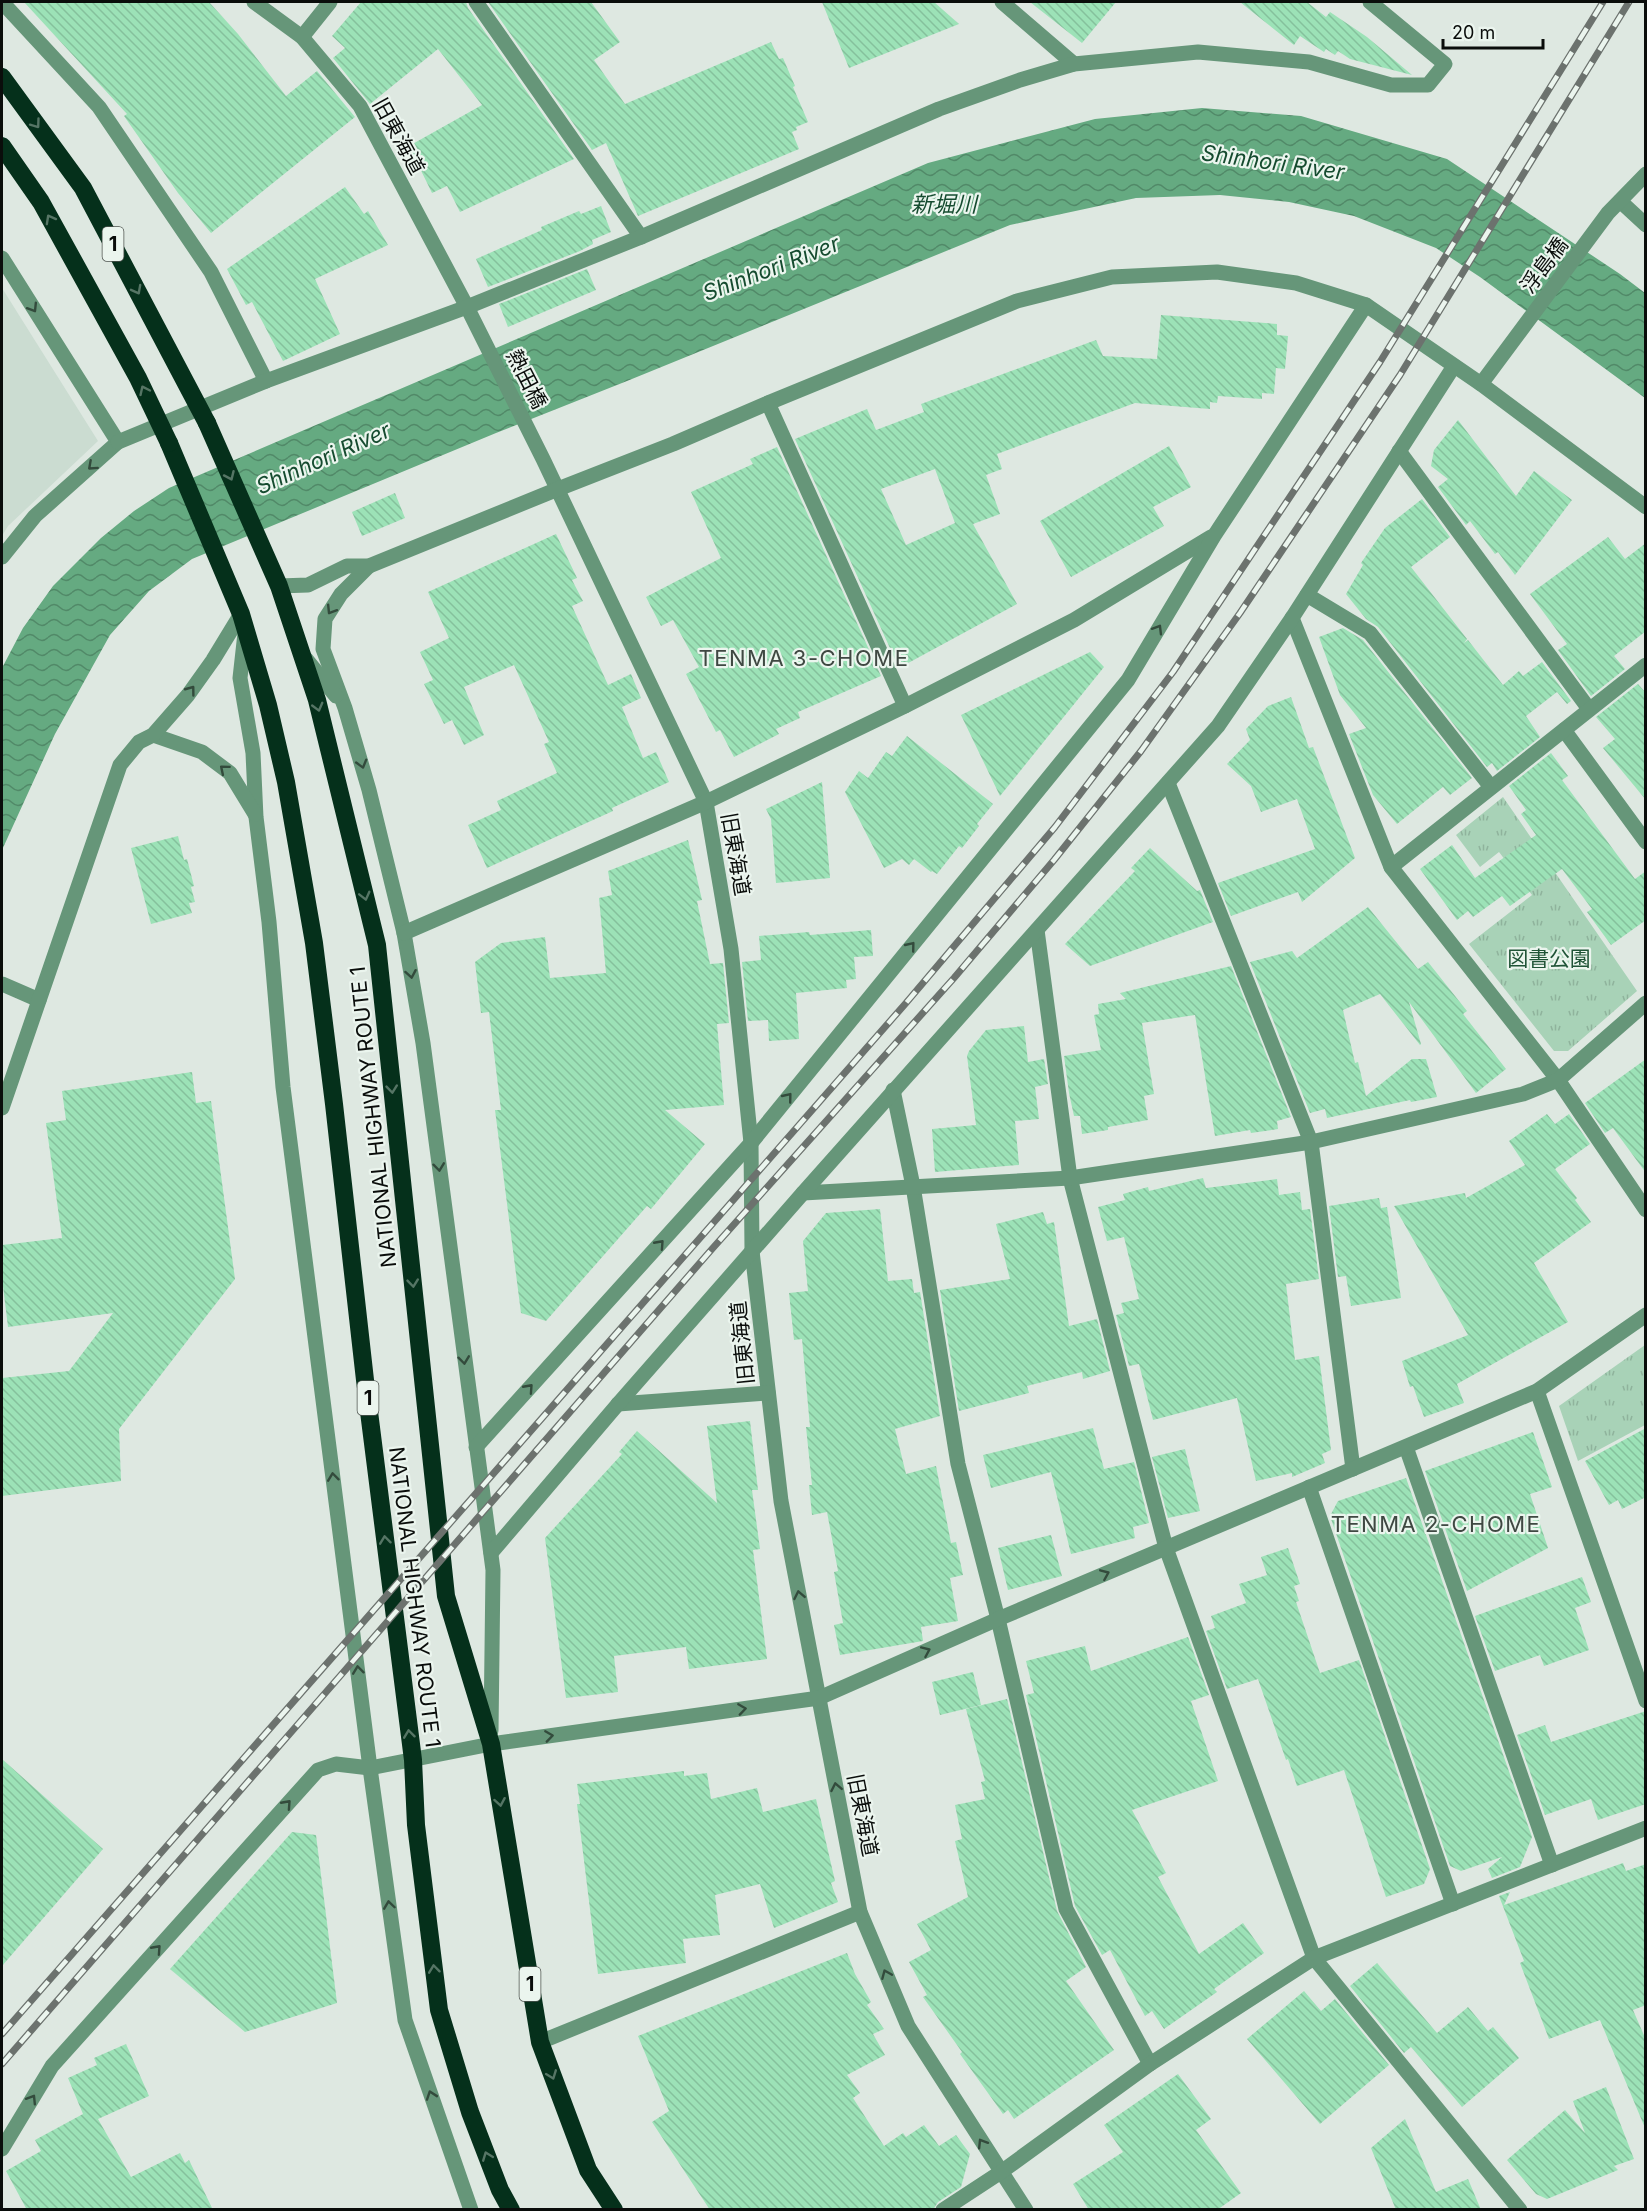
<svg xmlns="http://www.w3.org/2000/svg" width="1647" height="2211" font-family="Inter,'Noto Sans JP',sans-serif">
<defs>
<pattern id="grass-tufts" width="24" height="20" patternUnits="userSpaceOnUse" patternTransform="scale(1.5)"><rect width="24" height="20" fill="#a8d2b7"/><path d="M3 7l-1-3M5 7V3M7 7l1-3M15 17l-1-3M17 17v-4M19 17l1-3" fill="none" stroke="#8fb39c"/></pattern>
<pattern id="water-waves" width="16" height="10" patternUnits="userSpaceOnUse" patternTransform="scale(1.5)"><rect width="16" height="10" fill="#65aa81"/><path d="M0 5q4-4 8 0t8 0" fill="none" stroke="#518968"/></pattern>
<pattern id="building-back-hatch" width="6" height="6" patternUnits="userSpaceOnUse" patternTransform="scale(1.5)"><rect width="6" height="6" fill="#9ce2b7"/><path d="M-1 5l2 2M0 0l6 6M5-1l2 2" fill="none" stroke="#85c19c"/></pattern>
</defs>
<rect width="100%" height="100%" fill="#dee8e1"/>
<!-- built -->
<path fill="#cbdcd1" d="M2 288 98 441 8 526 2 536Z"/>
<!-- grass -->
<g fill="url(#grass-tufts)">
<path d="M1503 797 1637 991 1568 1051H1554L1469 944 1532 895 1499 852 1480 867 1456 835Z"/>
<path d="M1645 1345V1425L1578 1461 1559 1406Z"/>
</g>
<!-- water -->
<path fill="url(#water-waves)" d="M1202 108 1301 116 1447 159 1620 274 1645 293V398L1480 277 1436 248 1354 216 1289 202 1220 195 1136 198 1010 225 627 381 496 433 192 559 149 591 110 635 55 734 2 850V668L23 628 53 586 101 538 134 511 169 488 928 163 1095 119Z"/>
<!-- building -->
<g fill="url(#building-back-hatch)" fill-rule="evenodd">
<path d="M24 2H209L238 34 286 96 317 71 355 117 211 233 178 193 124 116 127 114Z"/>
<path d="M361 2H466L468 8 574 159 460 212 447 186 432 193 409 146 482 105 438 49 370 104 333 58 345 48 332 36Z"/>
<path d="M488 2H591L620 42 594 60 625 104 771 42 779 59 783 58 795 86 793 87 808 122 796 127 797 130 792 132 799 149 638 216 606 143 592 150Z"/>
<path d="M822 2H934L959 24 849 68Z"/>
<path d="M1030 2H1116L1082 43Z"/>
<path d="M1240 2H1307L1326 17 1330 12 1367 37 1412 75 1350 59 1338 51 1335 55 1326 49 1324 52 1300 36 1294 45Z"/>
<path d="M345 187 364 214 368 211 388 245 315 279 340 334 283 361 252 302 246 305 227 269Z"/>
<path d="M601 206 611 232 592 240 593 244 580 251 488 287 476 259 542 230 541 227 579 211 581 214Z"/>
<path d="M587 269 596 290 508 327 499 304Z"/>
<path d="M1161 315 1277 324V335L1288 336 1285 369 1276 368 1274 394 1262 393V399L1218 396 1217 403 1210 402V409L1135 403 997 454 1002 469 986 475 1000 514 973 524 1017 604 899 668 795 439 867 409 876 430 924 412 921 404 1096 340 1103 356 1157 359ZM935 469 955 523 906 545 881 489Z"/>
<path d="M1458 420 1516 496 1534 471 1572 500 1515 575 1498 552 1495 554 1470 521 1466 525 1438 487 1448 479 1431 466 1434 450Z"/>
<path d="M1169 446 1191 487 1153 507 1164 526 1071 577 1040 521Z"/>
<path d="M777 447 881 676 798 712 800 718 776 729 779 734 734 757 720 730 716 732 686 674 699 667 673 620 661 626 646 597 721 558 691 492 753 464 750 459Z"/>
<path d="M395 493 405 518 362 536 352 512Z"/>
<path d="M1422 499 1450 537 1411 567 1467 639 1464 643 1468 640 1503 685 1519 671 1523 676 1542 662 1571 701 1567 704 1557 692 1526 716 1540 737 1497 771 1492 763 1487 767 1378 627 1366 619 1346 594 1363 565 1361 563 1385 528Z"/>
<path d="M556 534 577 578 572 580 583 601 572 606 608 685 631 674 641 698 622 707 643 758 656 752 669 782 612 808 613 811 487 868 468 825 501 810 497 801 557 773 544 744 549 742 514 665 464 687 484 735 464 745 452 720 444 724 424 684 433 680 420 652 449 638 428 592Z"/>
<path d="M1608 537 1625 559 1646 543V631L1614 656 1625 669 1591 696 1558 650 1567 644 1530 594Z"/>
<path d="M1343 628 1363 640 1472 778 1450 795 1443 787 1397 824 1373 795 1349 734 1366 728 1340 695 1319 637Z"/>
<path d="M1090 652 1104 667 1000 796 961 715Z"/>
<path d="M1638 684 1646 693V800L1603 748 1615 739 1596 717Z"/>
<path d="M1291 697 1309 748 1313 747 1355 858 1302 902 1298 892 1231 916 1218 883 1315 849 1297 799 1261 812 1251 786 1227 764 1250 740 1246 729 1268 706Z"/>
<path d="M907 736 993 804 977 824 979 826 962 848 959 846 937 874 932 871 931 872 914 859 909 865 902 859 884 868 845 792 859 771 868 778 886 752 892 756Z"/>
<path d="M1551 753 1568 776 1562 780 1635 879 1646 871V920L1611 945 1587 912 1592 909 1562 869 1510 906 1502 896 1473 917 1468 911 1457 920 1420 869 1452 845 1475 878 1536 835 1521 814 1526 810 1509 786Z"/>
<path d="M822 782 830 878 776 883 771 819 766 809Z"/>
<path d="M178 836 184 860 187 859 194 886 191 887 195 902 189 903 192 913 151 924 131 848Z"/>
<path d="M688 840 702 900 697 901 710 964 723 963 729 1023 717 1024 724 1105 665 1110 705 1144 651 1209 647 1206 546 1321 521 1313 495 1110H501L489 1012 481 1013 475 962 501 943 545 937 550 978 606 973 599 898 612 895 608 871Z"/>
<path d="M1150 848 1197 891 1200 890 1213 922 1090 966 1065 944 1135 871 1131 868Z"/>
<path d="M1368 907 1418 969 1428 962 1467 1011 1463 1014 1506 1069 1476 1093 1409 1002 1421 1044 1420 1045 1380 994 1343 1010 1355 1063 1358 1062 1366 1096 1412 1059H1426L1437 1097 1411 1102 1410 1100 1327 1118 1325 1109 1310 1113 1250 962 1292 951 1297 958Z"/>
<path d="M871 930 873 956 854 957 856 979 846 980 847 988 796 993 799 1039 769 1041 768 1020 748 1021 742 962 761 960 759 936 809 932 810 935Z"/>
<path d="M1231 966 1291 1117 1277 1121 1278 1129 1251 1133 1250 1130 1215 1136 1195 1015 1142 1023 1154 1094 1144 1096 1148 1120 1108 1127V1130L1082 1134 1080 1116H1074L1069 1093 1064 1056 1101 1050 1094 1015 1099 1014 1098 1004 1126 999 1120 993Z"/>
<path d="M1024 1026 1028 1062 1044 1059 1048 1084 1035 1087 1039 1119 1015 1121 1019 1165 935 1172 932 1129 976 1125 967 1056 969 1051 986 1030Z"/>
<path d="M1646 1059V1173L1613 1128 1605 1133 1585 1103Z"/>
<path d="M192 1072 196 1103 211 1101 235 1279 119 1429 121 1481 2 1496V1378L69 1371 113 1313 8 1327 2 1278V1245L62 1238 46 1123 66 1120 62 1091Z"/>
<path d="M1547 1114 1555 1124 1569 1114 1590 1144 1555 1169 1577 1198 1575 1200 1591 1222 1534 1263 1568 1322 1457 1384 1464 1403 1424 1417 1413 1386 1410 1387 1402 1361 1468 1335 1394 1206 1465 1193 1466 1198 1525 1165 1509 1141Z"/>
<path d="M1203 1178 1206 1188 1277 1179 1279 1195 1300 1192 1302 1210 1310 1209 1319 1279 1286 1284 1295 1360 1319 1356 1331 1450 1322 1454 1325 1463 1292 1477V1473L1256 1481 1237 1398 1153 1420 1139 1364 1129 1366 1116 1315 1124 1313 1121 1303 1139 1299 1124 1237 1107 1241 1098 1207 1125 1200 1123 1194 1148 1187 1149 1191Z"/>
<path d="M1379 1198 1381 1208 1387 1207 1401 1298 1351 1306 1346 1276 1338 1277 1329 1206Z"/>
<path d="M880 1209 888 1281 912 1279 914 1293 920 1292 940 1416 895 1429 906 1474 936 1466 951 1543 956 1542 963 1575 950 1578 958 1621 921 1627 923 1641 840 1655 834 1625 843 1623 834 1572 838 1571 827 1512 812 1515 809 1485H812L806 1427H810L802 1339 794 1340 789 1293 808 1291 803 1241 826 1213Z"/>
<path d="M1043 1212 1047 1224 1054 1222 1069 1326 1097 1319 1110 1371 1083 1379 1082 1372 1027 1386 1029 1393 959 1411 940 1290 1010 1279 996 1224Z"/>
<path d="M750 1421 758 1490H752L760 1549 753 1550 767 1659 689 1669 686 1647 614 1656 618 1692 566 1698 545 1538 622 1454 619 1452 637 1431 717 1503 707 1426Z"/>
<path d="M1093 1428 1104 1469 1134 1462 1149 1523 1133 1527 1135 1538 1071 1554 1051 1472 991 1488 983 1455Z"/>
<path d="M1646 1428V1497L1622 1509 1618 1500 1609 1505 1585 1461Z"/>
<path d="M1533 1432 1552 1487 1530 1494 1548 1548 1467 1591 1425 1471Z"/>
<path d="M1185 1449 1200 1511 1168 1518 1152 1457Z"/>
<path d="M1406 1478 1532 1837 1520 1867 1492 1878 1488 1869 1502 1857 1461 1871 1450 1866 1330 1516 1338 1501Z"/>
<path d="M1051 1535 1062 1576 1008 1590 998 1548Z"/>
<path d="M1288 1548 1300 1584 1294 1586 1299 1601 1296 1602 1320 1673 1359 1660 1430 1869 1424 1884 1386 1897 1344 1770 1297 1786 1288 1759 1286 1760 1258 1679 1227 1689 1206 1631 1215 1628 1211 1616 1246 1603 1239 1584 1267 1575 1261 1557Z"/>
<path d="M1582 1577 1591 1602 1575 1608 1589 1650 1544 1666 1540 1655 1495 1671 1475 1616Z"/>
<path d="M1188 1637 1209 1695 1191 1701 1218 1781 1132 1810 1166 1873 1158 1877 1199 1954 1243 1923 1264 1953 1214 1989 1217 1992 1164 2029 1152 2011 1145 2016 1110 1950 1102 1955 1075 1906 1026 1695 1034 1693 1026 1661 1085 1646 1091 1671Z"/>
<path d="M973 1672 981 1705 940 1715 932 1682Z"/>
<path d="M1007 1699 1057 1911 1086 1967 1066 1981 1114 2050 1014 2119 1008 2110 1003 2114 960 2054 962 2052 923 1997 927 1995 909 1962 931 1950 917 1924 968 1897 955 1841 962 1839 955 1805 985 1799 981 1782 985 1781 966 1709Z"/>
<path d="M1646 1711V1804L1598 1820 1591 1799 1545 1815 1517 1735 1545 1725 1551 1742Z"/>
<path d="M2 1759 103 1849 2 1966Z"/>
<path d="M684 1771V1776L707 1773 711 1799 757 1788 763 1812 816 1799 835 1881 831 1883 838 1902 774 1928 760 1884 715 1895 720 1935 683 1939 686 1963 598 1974 577 1804H580L577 1784Z"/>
<path d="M292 1832 316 1835 337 2003 245 2032 170 1969Z"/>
<path d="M1623 1863 1626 1871 1646 1864V2005L1633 2010 1646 2040 1645 2128 1600 2020 1549 2039 1520 1963 1524 1961 1499 1896 1510 1892 1504 1905Z"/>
<path d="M847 1953 855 1974 871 2002 867 2005 884 2029 873 2034 885 2055 847 2075 860 2093 853 2098 884 2146 903 2133 906 2137 924 2125 939 2146 956 2135 970 2154 961 2187 938 2202 933 2210H710L652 2122 669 2111 638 2036Z"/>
<path d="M1377 1963 1437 2033 1468 2007 1488 2031 1493 2027 1519 2058 1462 2107 1411 2047 1404 2053 1350 1986Z"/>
<path d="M1304 1991 1321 2011 1335 1999 1389 2065 1320 2124 1247 2039Z"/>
<path d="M126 2044 149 2096 98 2119 131 2177 180 2153 185 2163 189 2160 213 2210H27L6 2171 41 2151 35 2140 83 2114 68 2078 97 2065 94 2058Z"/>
<path d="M1178 2074 1211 2119 1196 2130 1241 2193 1217 2210H1089L1073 2184 1123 2152 1104 2125Z"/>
<path d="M1606 2087 1634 2159 1614 2166 1618 2170 1547 2199 1536 2194 1507 2160 1565 2110 1585 2133 1573 2101Z"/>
<path d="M1405 2119 1436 2192 1468 2179 1481 2210H1396L1371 2148Z"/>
</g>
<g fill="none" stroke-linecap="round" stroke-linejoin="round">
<!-- minor -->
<g stroke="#669679" stroke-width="15">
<path d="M2 2 99 107 211 272 266 381"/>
<path d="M254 2 302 37 360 106 467 307 543 459 706 802 731 949 751 1143 752 1251 781 1501 860 1912 908 2026 1026 2210"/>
<path d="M476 2 641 237"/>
<path d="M1002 2 1074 64"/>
<path d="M302 37 330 2"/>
<path d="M1620 201 1646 225"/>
<path d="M2 258 118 442 35 516 2 557"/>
<path d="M1481 384 1608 213 1646 174"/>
<path d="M768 403 905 706"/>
<path d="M118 442 266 381 467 307 641 237 939 109 1020 80 1074 64 1198 52 1309 62 1391 85H1428L1445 64 1370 2"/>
<path d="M1399 451 1589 709"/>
<path d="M369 566 341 594 325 619 323 649 345 708 369 790 404 933 423 1043 493 1570 491 1731"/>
<path d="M279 586 308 585 347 566H369L558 489 673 444 768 403 1017 301 1112 277 1217 272 1296 283 1366 305 1481 384 1646 507"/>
<path d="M1307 595 1370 633 1491 787"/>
<path d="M1292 618 1391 867 1558 1080 1646 1210"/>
<path d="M245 633 240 678 253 753 256 817 269 922 283 1087 370 1768 405 2020 471 2210"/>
<path d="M306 659 336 696"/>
<path d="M1564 730 1646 842"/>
<path d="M153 735 202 752 230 773 255 814"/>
<path d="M1168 783 1311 1142 1353 1469"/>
<path d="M1391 867 1646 665"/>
<path d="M1037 930 1070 1178 1166 1548 1314 1958 1520 2210"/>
<path d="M404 933 706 802 905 706 1074 620 1211 537"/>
<path d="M2 984 39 1000"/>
<path d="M893 1090 913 1186 958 1464 998 1619 1066 1909 1150 2064"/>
<path d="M2 1108 120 765 139 742 153 735 188 695 213 660 241 614"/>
<path d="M803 1193 1070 1178 1311 1142 1523 1094 1558 1080 1646 1003"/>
<path d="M1537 1391 1646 1701"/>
<path d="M618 1404 768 1393"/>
<path d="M476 1447 751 1143 1128 680 1214 536 1366 305"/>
<path d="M1406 1447 1552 1865"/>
<path d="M1309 1487 1453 1904"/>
<path d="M491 1553 618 1404 803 1193 1218 726 1292 618 1454 366"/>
<path d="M540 2042 860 1912"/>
<path d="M2 2149 52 2066 318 1770 336 1764 370 1768 491 1744 819 1698 998 1619 1537 1391 1646 1315"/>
<path d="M943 2210 1001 2172 1150 2064 1314 1958 1646 1828"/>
</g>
<!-- highway -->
<g stroke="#05301b" stroke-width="18">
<path d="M207 423 279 586 317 700 377 945 446 1596 491 1744 540 2042 588 2170 614 2210"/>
<path d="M169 443 241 614 268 705 286 782 314 943 334 1104 365 1380 413 1760 416 1825 439 2010 470 2112 500 2190 511 2210"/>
</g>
<!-- rail casing -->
<g stroke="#6c726e" stroke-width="7">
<g id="rail">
<path d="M2 2034 906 1003 1055 827 1173 672 1380 362 1603 2"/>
<path d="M2 2064 712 1249 954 978 1054 860 1141 751 1240 613 1400 375 1629 2"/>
</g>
</g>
<!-- rail -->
<use href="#rail" stroke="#ebf5ee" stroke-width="4.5" stroke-dasharray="14" stroke-linecap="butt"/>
<!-- highway-bridge -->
<g stroke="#05301b" stroke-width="18">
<path d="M2 77 83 188 207 423"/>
<path d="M2 146 41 202 138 378 169 443"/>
</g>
</g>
<!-- one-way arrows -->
<defs><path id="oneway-chevron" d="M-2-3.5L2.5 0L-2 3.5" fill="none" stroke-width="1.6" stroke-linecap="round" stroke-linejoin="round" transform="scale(1.5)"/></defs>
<g stroke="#567565">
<use href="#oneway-chevron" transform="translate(36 124) rotate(54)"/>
<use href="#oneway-chevron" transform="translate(50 219) rotate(-119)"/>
<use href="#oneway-chevron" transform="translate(137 290) rotate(62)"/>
<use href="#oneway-chevron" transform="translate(144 390) rotate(-115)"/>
<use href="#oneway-chevron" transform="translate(230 476) rotate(66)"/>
<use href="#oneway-chevron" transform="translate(318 707) rotate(75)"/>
<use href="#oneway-chevron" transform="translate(365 896) rotate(76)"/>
<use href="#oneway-chevron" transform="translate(392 1089) rotate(84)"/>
<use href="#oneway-chevron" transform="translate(413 1283) rotate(84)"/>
<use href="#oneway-chevron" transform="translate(385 1540) rotate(-97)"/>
<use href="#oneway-chevron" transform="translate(409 1734) rotate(-97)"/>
<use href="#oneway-chevron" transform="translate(500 1802) rotate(80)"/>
<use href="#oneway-chevron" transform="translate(434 1969) rotate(-97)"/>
<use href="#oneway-chevron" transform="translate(552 2075) rotate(69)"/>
<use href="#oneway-chevron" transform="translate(487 2156) rotate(-111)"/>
</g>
<g stroke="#334b3c">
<use href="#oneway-chevron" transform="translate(33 308) rotate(58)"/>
<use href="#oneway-chevron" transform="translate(92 466) rotate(138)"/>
<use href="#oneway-chevron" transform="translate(331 610) rotate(122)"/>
<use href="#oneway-chevron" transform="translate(1158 629) rotate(-59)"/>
<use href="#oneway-chevron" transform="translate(191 690) rotate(-53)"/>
<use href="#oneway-chevron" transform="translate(362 764) rotate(74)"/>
<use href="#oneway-chevron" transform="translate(224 769) rotate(-140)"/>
<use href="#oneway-chevron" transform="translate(911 946) rotate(-51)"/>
<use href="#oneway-chevron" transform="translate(411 974) rotate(80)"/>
<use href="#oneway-chevron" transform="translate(788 1097) rotate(-51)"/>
<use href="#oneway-chevron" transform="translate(439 1167) rotate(83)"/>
<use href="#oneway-chevron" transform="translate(660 1244) rotate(-48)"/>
<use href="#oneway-chevron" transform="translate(464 1360) rotate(83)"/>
<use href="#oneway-chevron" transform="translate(529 1388) rotate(-48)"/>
<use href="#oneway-chevron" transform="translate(333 1477) rotate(-97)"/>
<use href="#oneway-chevron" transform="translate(1105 1574) rotate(-23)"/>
<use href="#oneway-chevron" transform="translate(799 1595) rotate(-101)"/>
<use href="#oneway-chevron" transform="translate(926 1651) rotate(-24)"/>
<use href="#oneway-chevron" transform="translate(358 1670) rotate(-97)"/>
<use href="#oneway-chevron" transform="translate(742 1709) rotate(-8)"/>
<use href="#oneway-chevron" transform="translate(549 1736) rotate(-8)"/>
<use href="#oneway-chevron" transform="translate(836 1787) rotate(-101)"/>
<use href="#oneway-chevron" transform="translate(287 1804) rotate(-48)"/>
<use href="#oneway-chevron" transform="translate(389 1905) rotate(-98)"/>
<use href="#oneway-chevron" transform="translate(157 1949) rotate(-48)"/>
<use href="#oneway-chevron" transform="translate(886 1974) rotate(-113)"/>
<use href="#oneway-chevron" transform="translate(431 2095) rotate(-109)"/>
<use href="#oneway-chevron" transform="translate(32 2099) rotate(-58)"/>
<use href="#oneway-chevron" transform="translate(982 2143) rotate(-122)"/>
</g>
<g text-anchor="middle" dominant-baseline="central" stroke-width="4.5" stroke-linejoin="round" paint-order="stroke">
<!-- shield labels -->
<g fill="#ebf5ee" stroke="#4e534f" stroke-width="1.5">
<rect x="102.5" y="227" width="21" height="34" rx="4.5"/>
<rect x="357.5" y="1381" width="21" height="34" rx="4.5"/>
<rect x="519.5" y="1967" width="21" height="34" rx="4.5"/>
</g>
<g font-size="20" font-weight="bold" fill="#0a0d0b">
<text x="113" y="244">1</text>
<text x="368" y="1398">1</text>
<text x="530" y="1984">1</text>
</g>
<!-- street labels -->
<g font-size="21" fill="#0a0d0b" stroke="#ebf5ee">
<text transform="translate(399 136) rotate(61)">旧東海道</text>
<text transform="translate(1544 265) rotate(-53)">浮島橋</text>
<text transform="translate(527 379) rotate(63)">熱田橋</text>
<text transform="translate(736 854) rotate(80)">旧東海道</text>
<text transform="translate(373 1117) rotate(-96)">NATIONAL HIGHWAY ROUTE 1</text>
<text transform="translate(742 1343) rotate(-96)">旧東海道</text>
<text transform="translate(415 1597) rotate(83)">NATIONAL HIGHWAY ROUTE 1</text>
<text transform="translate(863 1815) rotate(79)">旧東海道</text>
</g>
<!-- park labels -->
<g font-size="21" fill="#205437" stroke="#ebf5ee">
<text x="1549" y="958">図書公園</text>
</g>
<!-- water labels -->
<g font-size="22" font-style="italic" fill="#154b2f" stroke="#ebf5ee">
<text transform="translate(1273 162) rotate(8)">Shinhori River</text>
<text x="944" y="204">新堀川</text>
<text transform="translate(771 268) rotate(-21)">Shinhori River</text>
<text transform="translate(323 458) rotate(-24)">Shinhori River</text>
</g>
<!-- neighbourhood labels -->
<g font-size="22" letter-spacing="1.5" fill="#3f4842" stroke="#ebf5ee">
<text x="804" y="658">TENMA 3-CHOME</text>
<text x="1436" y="1524">TENMA 2-CHOME</text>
</g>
</g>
<!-- border -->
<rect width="1647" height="2211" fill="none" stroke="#0a0d0b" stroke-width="6"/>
<!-- scale -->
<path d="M1443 39v9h100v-9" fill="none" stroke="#0a0d0b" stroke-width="3"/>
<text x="1452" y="39" font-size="18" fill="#0a0d0b" stroke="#ebf5ee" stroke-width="4.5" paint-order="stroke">20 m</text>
</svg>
